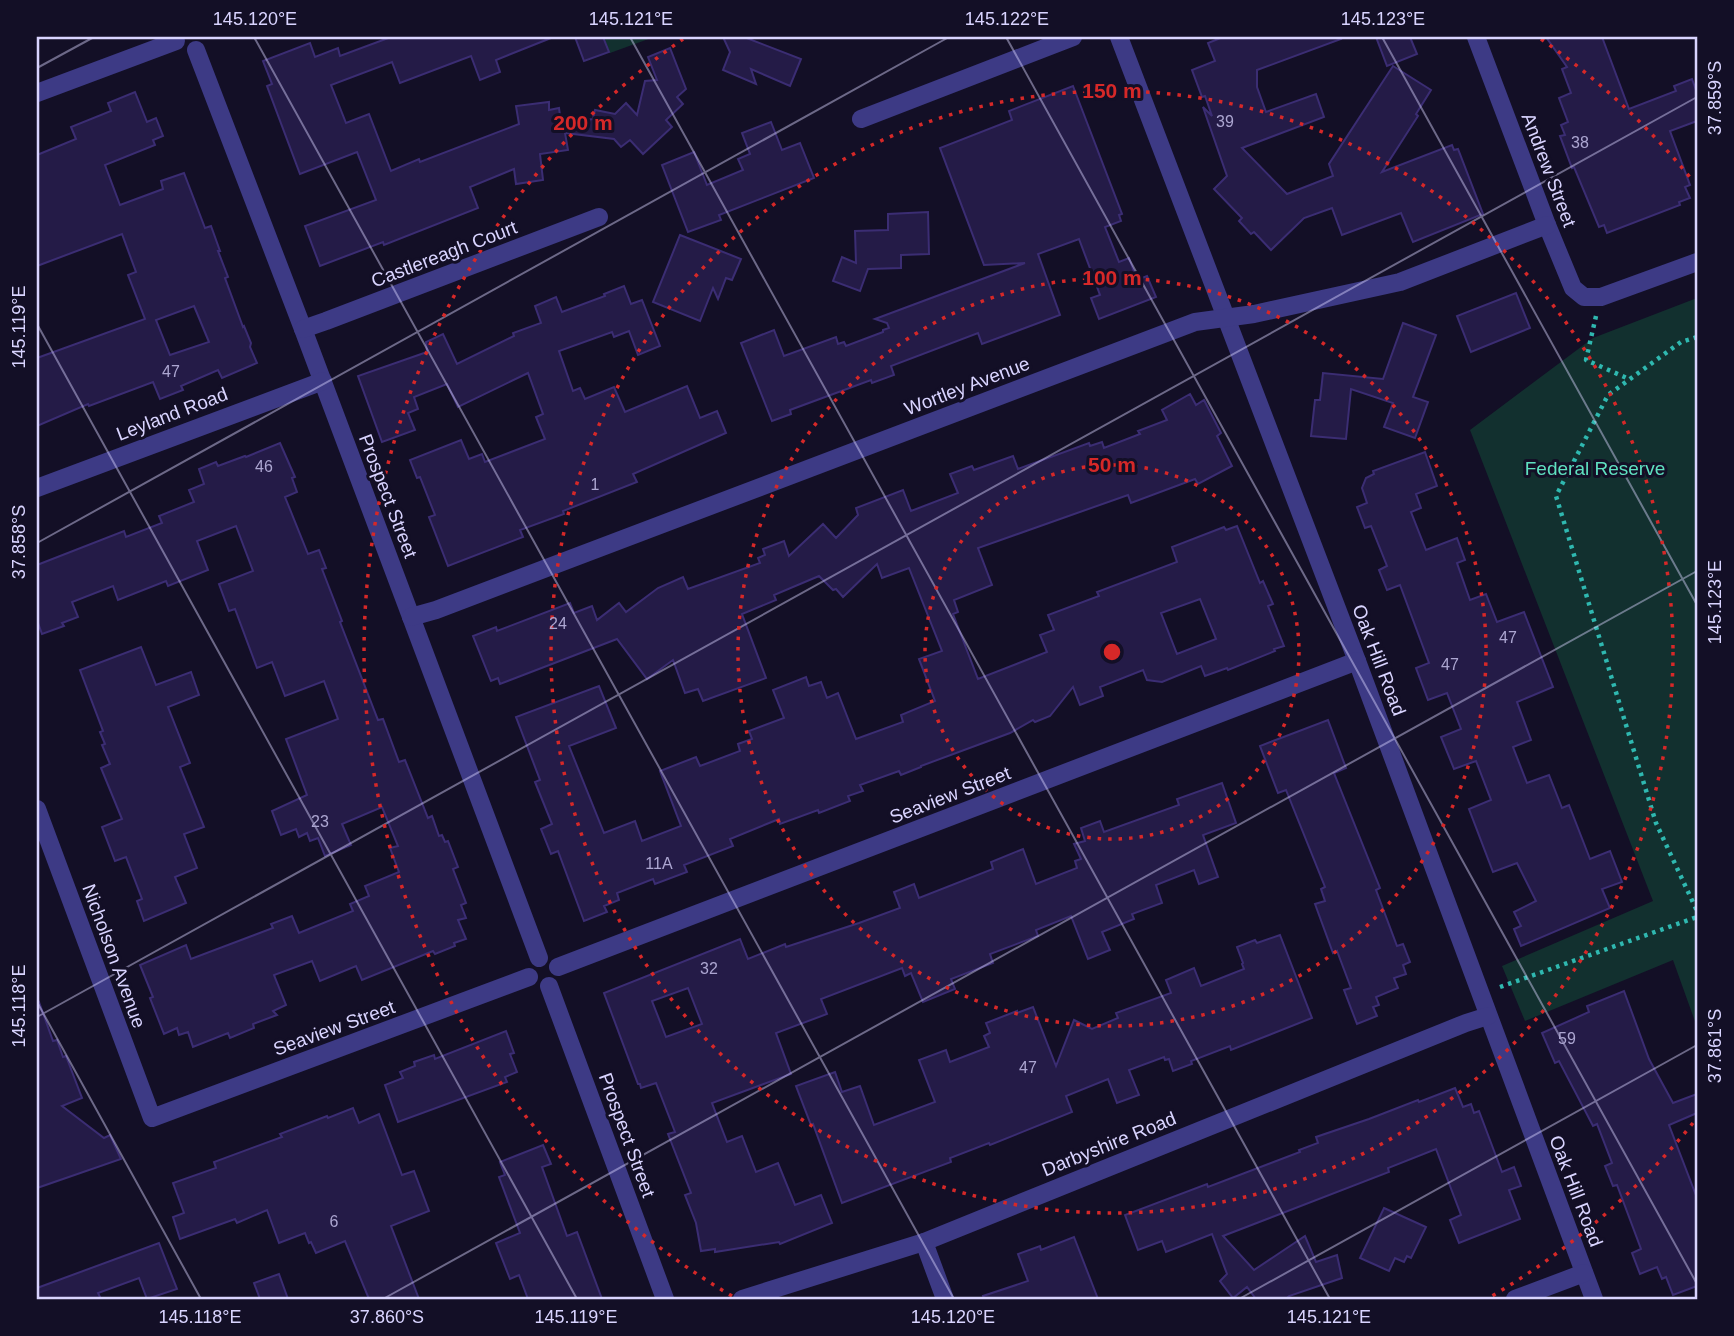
<svg xmlns="http://www.w3.org/2000/svg" width="1734" height="1336" font-family="Arial,sans-serif">
<rect width="100%" height="100%" fill="#130f26"/>
<!-- green -->
<g fill="#12302f">
<path d="M604 37H654L610 53Z"/>
<path d="M1697 298V1027L1673 960 1525 1021 1502 966 1653 901 1470 430 1593 338Z"/>
</g>
<!-- building -->
<g fill="#241b47" stroke="#3b2d73" stroke-width="2" fill-rule="evenodd">
<path d="M391 37H551V38L496 60 500 72 480 80 471 56 400 83 392 62 331 85 346 123 369 114 391 171 419 159 420 162 519 124 516 106 549 102V110L559 108 561 123 593 119 595 110 615 114 626 103 637 115 645 81 657 80 648 57 670 48 686 89 677 97 683 104 666 120 672 127 643 154 630 140 621 147 614 139 565 133 568 150 540 154 543 180 516 184 514 169 470 187 478 208 384 245 383 242 320 266 305 226 376 200 357 152 300 174 267 86 272 84 263 61 310 43 315 57 338 48 340 56Z"/>
<path d="M575 37H603L609 52 584 61Z"/>
<path d="M723 37H744L801 59 790 86 751 69 756 84 723 70 730 52Z"/>
<path d="M1223 37H1340L1341 39 1257 70V87L1266 112 1316 94 1324 117 1242 148 1287 194 1333 176 1329 164 1393 66 1431 90 1416 114 1418 116 1382 172 1452 145 1454 150 1458 149 1483 214 1413 242 1401 213 1342 235 1332 208 1304 218 1271 250 1254 232 1251 234 1239 221 1242 218 1214 189 1227 176 1203 107 1212 116 1205 96 1202 97 1192 70 1215 61 1208 43Z"/>
<path d="M1376 37H1410L1417 54 1387 66Z"/>
<path d="M1546 37H1602L1629 109 1676 91 1674 86 1692 79 1697 93V121L1670 131 1690 185 1685 187 1690 198 1679 202 1680 205 1607 233 1604 225 1599 227 1574 167 1572 168 1560 136 1565 135 1561 125 1568 122 1559 98 1571 93 1562 69 1567 67Z"/>
<path d="M1073 86 1122 214 1119 215 1121 221 1105 227 1119 262 1129 258 1137 280 1147 276 1156 297 1099 319 1091 298 1100 295 1079 239 1038 254 1060 315 982 344 978 333 891 366 894 375 872 383 871 380 790 410 791 414 772 421 741 343 774 330 784 356 836 337 838 344 844 342 846 346 883 332V330L889 328 887 323 875 319 1025 263 984 265 940 148 1012 120 1009 111Z"/>
<path d="M135 92 147 122 156 118 163 136 153 140 155 145 105 165 120 205 163 189 161 181 184 173 205 228 211 226 220 251H218L228 277 225 278 243 327 244 326 251 343 250 347 257 363 222 378 218 370 181 386 183 390 160 399 153 382 89 406 88 404 37 426V358L145 319 128 275 136 272 122 234 37 266V155L76 139 71 127 111 111 108 103ZM194 306 209 342 170 355 156 320Z"/>
<path d="M771 122 782 150 800 143 814 178 719 215 721 220 688 232 662 165 694 152 707 185 743 170 738 159 750 154 742 133Z"/>
<path d="M928 212 929 254 901 255V268L868 269 860 291 833 281 842 257 856 263 855 231 888 230V214Z"/>
<path d="M680 235 741 259 732 280 726 278 718 299 713 288 700 321 653 302Z"/>
<path d="M624 286 631 304 642 300 660 346 638 355 629 331 614 337 612 332 559 351 573 391 580 388 585 399 614 387 625 412 687 386 700 418 717 411 726 433 633 474 637 482 563 511 564 514 520 530 523 537 448 566 429 517 435 515 420 477 417 478 410 460 461 440 469 459 482 454 485 462 545 439 536 417 543 414 528 373 458 407 447 384 414 397 418 409 408 413 415 430 382 442 358 376 427 352 426 342 443 334 457 364 514 336 513 333 541 323 535 306 556 297 562 312 605 296 604 294Z"/>
<path d="M1516 293 1530 328 1471 352 1457 316Z"/>
<path d="M1403 323 1436 335 1413 397 1428 402 1415 438 1384 427 1393 403 1351 389 1346 439 1311 436 1315 400H1320L1323 373 1383 379Z"/>
<path d="M1190 394 1196 405 1204 400 1221 433 1217 436 1232 466 1198 484 1195 479 1131 503 1128 495 978 548 992 585 954 600 958 612 953 614 978 679 1047 652 1040 635 1054 630 1048 615 1099 596 1097 592 1177 562 1172 547 1224 527 1226 530 1237 526 1260 583 1263 581 1273 604 1268 606 1284 646 1274 649 1275 651 1228 670 1227 668 1205 676 1201 666 1162 682 1147 680 1143 670 1100 687 1103 696 1080 705 1073 687 1050 716 1035 722 1033 720 1010 733 921 766V767L901 775 899 771 860 785 863 791 848 796 850 801 819 813 818 810 780 824 779 819 730 839 733 846 684 865 687 872 655 884 653 879 617 893 619 900 604 906 607 912 584 921 558 851 551 854 541 829 552 824 535 782 540 780 516 717 599 686 616 728 569 746 604 833 635 821 642 841 681 826 660 771 696 757 700 766 740 751 738 744 752 739 749 731 784 718 773 690 806 677 809 686 821 682 827 698 838 693 856 739 903 722 901 715 935 701 919 659 942 651 909 568 882 578 877 564 843 597 836 589 833 590 819 576 774 595 776 600 742 614 766 678 703 701 698 689 685 693 673 660 647 679 617 639 500 684 498 678 491 681 473 636 496 627 497 631 570 603 574 613 592 606 597 620 619 603 626 612 658 588 683 577 688 589 760 563 758 558 765 555 763 549 784 541 789 556 823 524 836 538 858 515 856 508 903 490 911 511 958 493 950 474 972 466 974 470 1013 456 1018 469 1089 443 1090 446 1102 442 1104 448 1140 434 1138 431 1167 420 1162 410ZM1200 599 1216 639 1177 654 1161 613Z"/>
<path d="M280 443 295 477 292 478 297 492 285 497 308 554 319 550 326 568 322 569 342 621 340 622 378 720 383 719 399 762 405 760 428 818 432 816 439 836 442 835 445 842 448 841 458 867 453 869 466 903 461 905 466 918 458 920 466 939 454 943 455 946 435 954 433 951 362 980 356 966 320 981 312 961 274 975 286 1005 273 1011 277 1015 253 1024 254 1028 230 1038 228 1033 193 1047 188 1032 179 1035 177 1028 164 1034 150 998 153 997 140 965 186 945 191 959 273 928 271 924 292 916 299 933 353 911 350 904 369 896 365 886 399 872 390 848 398 846 382 807 342 824 351 845 325 856 318 838 310 841 307 833 299 837 296 829 281 835 272 811 307 795 286 739 338 719 324 681 285 696 272 662 257 668 235 609 229 611 219 584 253 571 236 526 197 541 208 570 168 586 166 581 118 600 113 586 72 602 78 617 62 623 64 626 42 634 37 620V565L124 531 126 537 162 523 159 516 194 502 189 490 204 484 199 469 216 462 218 466 245 456 246 457Z"/>
<path d="M1425 452 1437 486 1416 494 1421 508 1411 512 1426 550 1457 538 1465 560 1457 563 1470 600 1486 594 1497 622 1524 612 1553 687 1517 702 1531 740 1513 747 1527 783 1549 775 1562 808 1569 805 1590 859 1610 851 1622 882 1602 889 1610 908 1521 946 1514 929 1521 926 1514 912 1536 901 1517 863 1493 872 1469 809 1491 800 1476 761 1454 769 1441 737 1461 729 1447 693 1428 700 1416 668 1429 663 1400 585 1387 590 1379 570 1387 566 1371 526 1365 528 1357 507 1367 503 1362 488 1366 478 1374 474 1373 471Z"/>
<path d="M141 647 156 685 191 672 199 695 168 707 190 763 180 767 204 827 184 834 197 868 175 877 186 903 144 921 137 901 142 899 126 857 115 861 102 827 122 819 101 768 110 764 102 745 105 744 100 732 103 731 80 670Z"/>
<path d="M1328 720 1346 768 1334 773 1380 888 1376 890 1397 946 1403 944 1410 962 1403 965 1406 974 1394 978 1398 988 1376 997 1379 1005 1373 1007 1377 1016 1357 1024 1344 990 1351 988 1337 951 1333 953 1315 904 1325 901 1321 889 1325 887 1286 790 1278 793 1260 746Z"/>
<path d="M1222 783 1236 823 1203 835 1218 877 1199 884 1194 870 1156 885 1162 903 1132 914 1134 919 1102 932 1110 950 1088 959 1071 916 1036 930 1038 936 990 954 993 963 951 979 955 989 923 1002 911 973 905 976 902 968 821 999 827 1014 776 1033 791 1074 712 1103 727 1142 742 1136 756 1172 778 1163 795 1205 821 1195 832 1223 780 1244 779 1242 715 1252V1249L701 1251 696 1223 685 1195 691 1193 668 1134 675 1132 656 1083 641 1088 640 1084H638L604 993 740 939 748 959 785 944 786 947 859 923 900 908 894 892 914 884 919 898 993 869 991 862 1023 849 1036 884 1077 868 1075 861 1081 859 1074 844 1085 841 1081 828 1100 821 1104 832 1179 805 1177 799ZM688 988 702 1024 666 1037 652 1001Z"/>
<path d="M1280 935 1312 1018 1231 1050 1230 1046 1191 1061 1192 1064 1173 1071 1169 1059 1165 1060 1164 1057 1129 1070 1139 1095 1117 1103 1108 1079 1066 1096 1072 1112 990 1145 989 1143 950 1158 951 1162 842 1203 813 1124 811 1125 796 1086 835 1072 842 1092 860 1086 874 1125 935 1102 919 1060 946 1050 950 1062 989 1047 984 1036 990 1033 986 1023 1017 1011V1013L1033 1007 1056 1066 1074 1020 1092 1029 1118 1018 1116 1013 1171 993 1166 980 1194 968 1201 986 1244 969 1242 964 1243 963 1237 947 1255 940 1257 943Z"/>
<path d="M1624 991 1649 1059 1673 1103 1697 1094V1113L1669 1125 1697 1198V1286L1673 1295 1666 1277 1662 1279 1657 1267 1640 1274 1632 1253 1641 1249 1617 1185 1613 1186 1605 1166 1612 1163 1597 1124 1593 1126 1559 1061 1555 1063 1542 1033 1589 1012 1587 1006Z"/>
<path d="M39 1002 53 1041 57 1040 63 1057 66 1056 82 1098 62 1106 104 1138 110 1135 121 1159 37 1188V1003Z"/>
<path d="M506 1031 514 1053 510 1054 517 1072 505 1077 507 1082 398 1122 385 1085 403 1078 400 1072 415 1066 414 1062 434 1055 435 1059Z"/>
<path d="M1455 1088 1463 1107 1471 1104 1474 1113 1479 1111 1502 1172 1514 1167 1521 1186 1509 1190 1520 1219 1459 1243 1450 1220 1461 1215 1436 1149 1388 1168 1389 1172 1223 1236 1254 1270 1305 1236 1316 1262 1337 1255 1342 1278 1289 1296 1286 1299H1256L1247 1287 1233 1298 1220 1281 1227 1274 1212 1234 1166 1252 1162 1241 1138 1250 1125 1215 1207 1184 1208 1187 1300 1152 1299 1150 1318 1143 1316 1137 1369 1119 1418 1100 1419 1102Z"/>
<path d="M353 1108 359 1123 379 1114 402 1175 414 1171 429 1211 391 1226 419 1299H369L345 1241 316 1253 311 1242 309 1243 305 1233 279 1243 267 1210 237 1223 235 1219 180 1239 173 1217 184 1213 173 1183 216 1168 214 1162 282 1137 280 1134 327 1116 328 1118Z"/>
<path d="M543 1145 551 1164 542 1167 567 1236 577 1232 602 1299H528L519 1275 510 1279 496 1243 520 1233 499 1177 505 1175 500 1162Z"/>
<path d="M1384 1208 1426 1227 1411 1258 1407 1256 1404 1262 1395 1258 1389 1271 1360 1258Z"/>
<path d="M1074 1237 1098 1299H984L983 1296 1028 1281 1018 1254 1040 1246 1041 1250Z"/>
<path d="M159 1243 177 1289 147 1299 139 1278 98 1293 101 1299H37V1288Z"/>
<path d="M279 1274 288 1299H260L254 1283Z"/>
</g>
<g fill="none" stroke-linecap="round" stroke-linejoin="round">
<!-- path -->
<g stroke="#2fb8b0" stroke-width="4.5" stroke-dasharray="3.5 5" stroke-linecap="butt">
<path d="M1596 316 1586 360 1629 379"/>
<path d="M1697 337 1681 342 1608 395 1556 496 1656 823 1697 911"/>
<path d="M1500 987 1697 917"/>
</g>
<!-- minor -->
<g stroke="#3d3a85" stroke-width="18">
<path d="M1119 37 1357 661 1594 1299"/>
<path d="M1476 37 1547 225 1573 288 1584 297H1601L1697 262"/>
<path d="M196 50 303 329 539 958"/>
<path d="M37 93 176 41"/>
<path d="M861 119 1073 37"/>
<path d="M303 329 326 321 599 217"/>
<path d="M37 488 323 381"/>
<path d="M411 617 436 610 1195 322 1254 314 1400 282 1547 225"/>
<path d="M37 809 152 1118 529 977"/>
<path d="M558 967 1357 661"/>
<path d="M549 986 665 1299"/>
<path d="M924 1242 945 1299"/>
<path d="M742 1299 924 1242 1466 1023 1488 1016"/>
<path d="M1515 1299 1584 1273"/>
</g>
</g>
<!-- ticks -->
<path fill="none" stroke="#d9d4ff" stroke-width="2" stroke-opacity="0.45" d="M254 37 954 1299M630 37 1330 1299M1006 37 1697 1284M1382 37 1697 605M37 68 94 37M37 324 577 1299M37 543 949 37M37 1002 201 1299M37 1017 1697 97M383 1299 1697 571M1239 1299 1697 1045"/>
<!-- distance rings -->
<g fill="none" stroke="#d62828" stroke-width="3.5" stroke-dasharray="3.5 7">
<circle cx="1112" cy="652" r="187"/>
<circle cx="1112" cy="652" r="374"/>
<circle cx="1112" cy="652" r="561"/>
<path d="M1693 1123A748 748 0 0 1 1492 1296M732 1296A748 748 0 0 1 683 39M1541 39A748 748 0 0 1 1693 181"/>
</g>
<g text-anchor="middle" dominant-baseline="central" stroke-width="6" stroke-linejoin="round" paint-order="stroke">
<!-- number labels -->
<g font-size="16" fill="#aca6d1">
<text x="1225" y="121">39</text>
<text x="1580" y="142">38</text>
<text x="171" y="371">47</text>
<text x="264" y="466">46</text>
<text x="595" y="484">1</text>
<text x="558" y="623">24</text>
<text x="1508" y="637">47</text>
<text x="1450" y="664">47</text>
<text x="320" y="821">23</text>
<text x="659" y="863">11A</text>
<text x="709" y="968">32</text>
<text x="1567" y="1038">59</text>
<text x="1028" y="1067">47</text>
<text x="334" y="1221">6</text>
</g>
<!-- street labels -->
<g font-size="19" fill="#d9d4ff" stroke="#130f26">
<text transform="translate(1549 170) rotate(69)">Andrew Street</text>
<text transform="translate(444 254) rotate(-21)">Castlereagh Court</text>
<text transform="translate(967 386) rotate(-21)">Wortley Avenue</text>
<text transform="translate(172 414) rotate(-21)">Leyland Road</text>
<text transform="translate(388 496) rotate(69)">Prospect Street</text>
<text transform="translate(1379 660) rotate(69)">Oak Hill Road</text>
<text transform="translate(950 795) rotate(-21)">Seaview Street</text>
<text transform="translate(114 956) rotate(70)">Nicholson Avenue</text>
<text transform="translate(334 1028) rotate(-20)">Seaview Street</text>
<text transform="translate(627 1135) rotate(70)">Prospect Street</text>
<text transform="translate(1109 1144) rotate(-22)">Darbyshire Road</text>
<text transform="translate(1576 1191) rotate(69)">Oak Hill Road</text>
</g>
<!-- park labels -->
<g font-size="19" fill="#5fe0c0" stroke="#130f26">
<text x="1595" y="468">Federal Reserve</text>
</g>
</g>
<circle cx="1112" cy="652" r="10" fill="#d62828" stroke="#130f26" stroke-width="3.5"/>
<g font-size="21" text-anchor="middle" font-weight="bold" fill="#d62828" stroke="#130f26" stroke-width="6" stroke-linejoin="round" paint-order="stroke">
<text x="1112" y="98">150 m</text>
<text x="583" y="130">200 m</text>
<text x="1112" y="285">100 m</text>
<text x="1112" y="472">50 m</text>
</g>
<!-- border -->
<rect width="1734" height="1336" fill="none" stroke="#130f26" stroke-width="77"/>
<rect x="38" y="38" width="1658" height="1260" fill="none" stroke="#d9d4ff" stroke-width="2.5"/>
<g font-size="18" text-anchor="middle" fill="#d9d4ff">
<text x="255" y="25">145.120°E</text>
<text x="631" y="25">145.121°E</text>
<text x="1007" y="25">145.122°E</text>
<text x="1383" y="25">145.123°E</text>
<text transform="translate(1715 98) rotate(-90)" y="6">37.859°S</text>
<text transform="translate(19 327) rotate(-90)" y="6">145.119°E</text>
<text transform="translate(19 542) rotate(-90)" y="6">37.858°S</text>
<text transform="translate(1715 602) rotate(-90)" y="6">145.123°E</text>
<text transform="translate(19 1006) rotate(-90)" y="6">145.118°E</text>
<text transform="translate(1715 1046) rotate(-90)" y="6">37.861°S</text>
<text x="200" y="1323">145.118°E</text>
<text x="387" y="1323">37.860°S</text>
<text x="576" y="1323">145.119°E</text>
<text x="953" y="1323">145.120°E</text>
<text x="1329" y="1323">145.121°E</text>
</g>
</svg>
